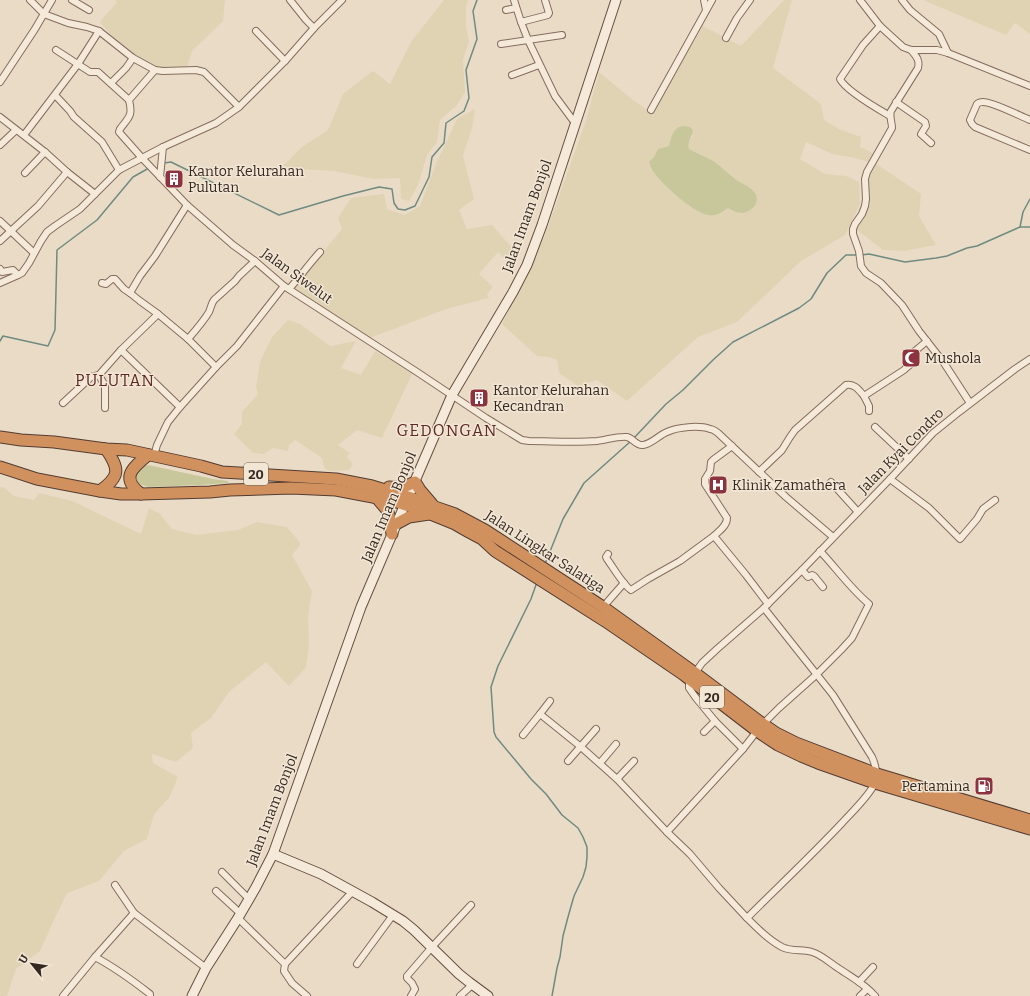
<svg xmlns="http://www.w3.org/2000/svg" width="1030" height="996" font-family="Bitter,serif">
<rect width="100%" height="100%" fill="#eadbc6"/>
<!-- farmland -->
<g fill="#dfd3b4" fill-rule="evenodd">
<path d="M115 0H225L223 21 192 51 187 67H158L137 56 112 36 100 22 117 2Z"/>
<path d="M444 0H468L466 7V27L469 41 463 60 465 92 457 105 440 120 437 142 427 155 418 185 409 201 401 199 400 178 374 179 334 171 301 169 283 166 302 147 328 130 343 94 373 71 390 84 411 42Z"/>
<path d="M784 0H792L773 68 821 104 824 120 839 129 861 137 860 147 873 153 869 162 850 157 832 154 806 142 800 159 825 174 846 176 859 182 860 204 845 235 801 261 737 322 698 337 627 401 597 380 578 386 559 373 557 360 549 357 537 356 502 324 545 235 586 121 599 72 633 100 652 113 703 26 741 46ZM693 135 688 144 689 149 715 163 726 173 752 190 755 193 757 198 738 212 728 208 719 214 708 215 696 210 670 190 656 176 650 168 649 162 654 157 658 149 664 148Z"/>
<path d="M923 0H1030V34L1015 23 1006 35Z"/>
<path d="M475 109 472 129 463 155 474 199 459 210 467 229 492 225 515 251 507 261 498 252 479 274 493 287 487 294 489 298 446 309 370 338 293 288 342 229 338 218 351 198 384 194 387 209 405 215 420 206 436 164 457 119Z"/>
<path d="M875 163 921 194 919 216 936 245 904 251 883 250 856 229 863 218 870 200 868 180Z"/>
<path d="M288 320 300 324 330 346 356 341 341 368 361 375 375 351 413 372 382 438 357 430 338 445 350 453 347 457 353 464 349 470 328 471 324 467 322 458 295 440 289 445 288 451 273 448 264 454 253 453 234 434 242 424V412L258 394 256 387 260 362 272 337Z"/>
<path d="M0 487 5 488 14 496 34 500 39 493 72 501 141 534 149 508 159 513 172 529 196 535 238 530 257 522 287 527 301 544 292 555 312 591 308 616 309 645 306 667 289 686 266 662 229 692 211 718 191 733 193 748 176 762 152 754 153 763 178 777 169 798 154 814 147 839 124 851 99 881 67 893 54 920 40 951 16 969 7 996H0Z"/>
</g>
<!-- green -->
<g fill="#c7c79b">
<path d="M683 126 690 127 693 130C692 137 687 142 689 149 696 153 704 156 711 160 720 165 729 175 738 181 743 184 752 188 755 193 761 203 751 212 742 213 737 213 732 210 728 208 722 212 716 217 708 215 694 213 657 181 651 168 650 167 650 164 649 162L654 157 658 149 669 146C672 137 672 128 683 126Z"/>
<path d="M148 465 213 479 228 481V483L200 485 148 487C142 485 138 484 135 479 136 472 140 466 148 465Z"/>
</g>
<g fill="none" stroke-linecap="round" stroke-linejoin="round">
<!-- stream -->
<g stroke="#6f8b81" stroke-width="1.5">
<path d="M164 163 171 162 279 215 343 196 379 187 392 189 394 203 398 209 405 210 415 206 429 177 432 157 444 143 446 123 464 111 469 98 466 70 477 39 473 11 477 0"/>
<path d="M1020 227 1023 212 1030 199"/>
<path d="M861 255 869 254 905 262 936 258 947 256 967 248 977 246 1020 227H1030"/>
<path d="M0 341 3 336 48 346 55 330 57 250 97 220 133 177 149 168"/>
<path d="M633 439 666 404 683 390 714 359 733 342 799 308 811 299 827 273 846 255H857"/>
<path d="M545 564 563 519 584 483 631 441"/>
<path d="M537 582 531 599 498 666 491 687 494 732 496 737 531 779 546 794 562 815 578 828 583 837 587 847V857L586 867 583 877 574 896 568 917 563 936 560 957 557 968 552 996"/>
</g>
<!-- street casing -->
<g stroke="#846d5e" stroke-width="8">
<g id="street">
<path d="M30 0 44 14 68 23 87 27 99 31 133 58 155 70 163 71 196 70 204 72 239 107"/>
<path d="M72 0 89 10"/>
<path d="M290 0 306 20 314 28"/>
<path d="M514 0 521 22 528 40 555 96 575 123"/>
<path d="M704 0 706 10"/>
<path d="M860 0 880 26 903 47 911 50H937L948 53 1030 86"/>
<path d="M902 0 910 10 939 34 948 53"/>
<path d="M506 10 516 8"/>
<path d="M521 22 548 15 549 13 545 0"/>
<path d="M880 26 863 45 840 79C846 91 878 109 890 116"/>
<path d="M256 31 285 61"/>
<path d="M726 38 737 18 750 0"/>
<path d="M501 44 562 35"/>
<path d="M56 50 90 72H98L129 100"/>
<path d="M911 50C916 56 920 60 918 68L891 111C889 116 892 122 892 128L867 172 865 179 866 199 865 206 862 214 855 224 853 229V234L859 251 861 266 866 273 881 283 902 305 919 331 944 363 970 403"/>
<path d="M155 70 129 100C133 116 129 117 120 129L119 132 142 158 187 205 233 245 255 261 284 286 417 372 486 418 522 440 529 441C551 441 574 443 597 441 606 440 618 436 627 437 633 438 636 446 643 445 652 444 659 435 667 432 678 427 699 425 710 429 713 429 715 431 718 433L786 497 833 537"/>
<path d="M512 75 539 65"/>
<path d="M0 82 35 29 52 0"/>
<path d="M111 83 126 68 133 58"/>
<path d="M55 95 70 111 74 117 102 142 119 170"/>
<path d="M896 102 925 122 926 126 921 134 931 143"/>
<path d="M651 110 712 0"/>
<path d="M0 117 45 152 67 172 95 194"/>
<path d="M1030 120C1020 116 993 102 983 102 979 102 980 102 977 104L970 120 972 124 975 127 1030 150"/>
<path d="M24 135 78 64 99 31"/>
<path d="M0 145 16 130"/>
<path d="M25 173 45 152"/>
<path d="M160 177 163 147"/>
<path d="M0 221 34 253"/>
<path d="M0 241 38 206 67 172"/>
<path d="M0 269 2 272 13 270 18 275"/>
<path d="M0 283 18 275 22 273 29 263 41 241 47 232 55 226 80 209 119 170 163 147 216 123 239 107 285 61 314 28 342 0"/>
<path d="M102 283 106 284 112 279H115L124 289 130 293"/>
<path d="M289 289C300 277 309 264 320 252"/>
<path d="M158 314 188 339 216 367"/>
<path d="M188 339C195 331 203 322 209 312 211 308 211 304 214 300L235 281 239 276 255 261"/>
<path d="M121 350 180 407"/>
<path d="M99 375 105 386V408"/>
<path d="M864 396 869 406V411"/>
<path d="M63 403 91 377 99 375 121 350 158 314 140 301 130 293 140 276 155 256 187 205"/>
<path d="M875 427 909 459"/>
<path d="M732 446 713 460 711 462 710 471 705 479V484L727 518C727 526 719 531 714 536L746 575 768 604"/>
<path d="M154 456 157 445 168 422 180 407 216 367 237 346 284 286"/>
<path d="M759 472 782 450 790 437 795 430 846 385C854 383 859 390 864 396L904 370C908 366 913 363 916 359L915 355V351L927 341"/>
<path d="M890 479 929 508 960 539 977 519 983 509 995 500"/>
<path d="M831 482 858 512"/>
<path d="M608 554 606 557 607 559C613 567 623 585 631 590L648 579 680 561 714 536"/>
<path d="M802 570 808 577 812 575 814 576 823 587"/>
<path d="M603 607 624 583"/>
<path d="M764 608 833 695 872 757C876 766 878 774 875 783 869 796 852 812 842 823 811 856 779 886 747 918 758 929 769 940 782 947 792 952 802 949 812 952 822 955 830 963 838 968 851 977 865 984 875 996"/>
<path d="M695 673 702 663 717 649 764 608 802 570 890 479 933 433 959 412 1015 369 1030 359"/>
<path d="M690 680 689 683V688L696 698 715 721 743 749"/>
<path d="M540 714 550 701"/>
<path d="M763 724 779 708 816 675 841 650 852 638 869 604C850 588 837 569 820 551"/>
<path d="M704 732 715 721"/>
<path d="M523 735 540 714 581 747 617 779 667 832"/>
<path d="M568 761 596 729"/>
<path d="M600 763 616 744"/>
<path d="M617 779 634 761"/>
<path d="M222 872 249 899"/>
<path d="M115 885 134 913 206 968"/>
<path d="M216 891 241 914"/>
<path d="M238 918 285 964 284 971 292 983 307 996"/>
<path d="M747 918 719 888 690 854 667 832 743 749 757 731"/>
<path d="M95 957C114 967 132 980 150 994V996"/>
<path d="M285 964 353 891"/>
<path d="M357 964 393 915"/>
<path d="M859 982 873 967"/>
<path d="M63 996 95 957 134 913"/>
<path d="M411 996 415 989 412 983 407 978V976L432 947 471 905"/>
<path d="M460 996 472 985"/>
<path d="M860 996 867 989"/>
</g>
</g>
<!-- secondary casing -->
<g stroke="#654f41" stroke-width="11">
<g id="secondary">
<path d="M273 854 321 874 372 902 403 921 414 930 459 974 469 982 488 996"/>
<path d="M192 996 206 968 238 918 256 887 273 854 361 607 405 504 452 395 513 292 527 265 542 225 616 0"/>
</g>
</g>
<!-- highway casing -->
<g stroke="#523c31" stroke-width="13">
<g id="highway">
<path d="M0 437 21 440 54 442 106 449 127 450 201 466 222 472 336 479 372 486 408 497 435 507 455 514 485 530 603 607 695 673 763 724 776 733 796 743 877 774 1030 820"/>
<path d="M0 467 37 479 100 491 121 494H141L210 492 230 490 291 488 336 490 394 501 418 509 455 524 469 532 482 539 495 551 605 621 684 675 757 731 778 745 801 756 818 763 875 783 1030 829"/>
<path d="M389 487C400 488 405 487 415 482L420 490 432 504"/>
<path d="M100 491C120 476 120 470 106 449"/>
<path d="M141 494C120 478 132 468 148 455"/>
<path d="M376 497 387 510 389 515 392 534"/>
<path d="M396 524 409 517 429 514"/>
</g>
</g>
<!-- street -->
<use href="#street" stroke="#f5e9d9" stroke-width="6"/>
<!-- secondary -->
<use href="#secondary" stroke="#f5e9d9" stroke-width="9"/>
<!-- highway -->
<use href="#highway" stroke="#d1915f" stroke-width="11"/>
</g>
<!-- icons -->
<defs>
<g id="building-square" transform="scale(1)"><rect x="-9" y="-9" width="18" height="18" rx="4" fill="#8d333f" stroke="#f2e6d5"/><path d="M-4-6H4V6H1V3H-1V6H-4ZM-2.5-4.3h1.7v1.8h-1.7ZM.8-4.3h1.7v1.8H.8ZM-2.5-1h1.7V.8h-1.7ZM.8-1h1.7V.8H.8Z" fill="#fff"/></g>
<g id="mosque-square" transform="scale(1)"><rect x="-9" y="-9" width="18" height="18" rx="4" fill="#8d333f" stroke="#f2e6d5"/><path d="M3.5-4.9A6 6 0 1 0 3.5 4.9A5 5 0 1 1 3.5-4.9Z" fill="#fff"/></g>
<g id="hospital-square" transform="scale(1)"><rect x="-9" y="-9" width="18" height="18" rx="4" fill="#8d333f" stroke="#f2e6d5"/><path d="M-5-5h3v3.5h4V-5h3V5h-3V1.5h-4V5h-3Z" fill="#fff"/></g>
<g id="fuel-square" transform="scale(1)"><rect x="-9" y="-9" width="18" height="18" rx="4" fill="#8d333f" stroke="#f2e6d5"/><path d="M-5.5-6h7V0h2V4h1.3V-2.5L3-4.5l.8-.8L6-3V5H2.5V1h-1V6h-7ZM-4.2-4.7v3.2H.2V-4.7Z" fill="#fff"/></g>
</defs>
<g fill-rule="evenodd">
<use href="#building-square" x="174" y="179"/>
<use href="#mosque-square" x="911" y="358"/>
<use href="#building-square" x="479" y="398"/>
<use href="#hospital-square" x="718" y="485"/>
<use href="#fuel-square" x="984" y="786"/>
</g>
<g text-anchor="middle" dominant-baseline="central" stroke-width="3" stroke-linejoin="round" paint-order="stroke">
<!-- shield labels -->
<g fill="#f2e6d5" stroke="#6e6156" stroke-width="1">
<rect x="244" y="463" width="24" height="22" rx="3"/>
<rect x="700" y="686" width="24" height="22" rx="3"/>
</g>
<g font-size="13" font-weight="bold" fill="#352820">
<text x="256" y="474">20</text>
<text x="712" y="697">20</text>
</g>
<!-- poi labels -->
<g font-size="14" fill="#352820" stroke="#f2e6d5" text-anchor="start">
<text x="188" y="171">Kantor Kelurahan<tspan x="188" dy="16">Pulutan</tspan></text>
<text x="925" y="358">Mushola</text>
<text x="493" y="390">Kantor Kelurahan<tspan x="493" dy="16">Kecandran</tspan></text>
<text x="732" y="485">Klinik Zamathera</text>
<text x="970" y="786" text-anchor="end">Pertamina</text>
</g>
<!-- street labels -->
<g font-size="14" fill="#352820" stroke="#f2e6d5">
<text transform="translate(527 216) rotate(-70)">Jalan Imam Bonjol</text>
<text transform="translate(297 276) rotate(36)">Jalan Siwelut</text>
<text transform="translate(901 451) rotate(-45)">Jalan Kyai Condro</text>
<text transform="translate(389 507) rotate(-67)">Jalan Imam Bonjol</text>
<text transform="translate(545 552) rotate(33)">Jalan Lingkar Salatiga</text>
<text transform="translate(272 810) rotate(-69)">Jalan Imam Bonjol</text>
</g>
<!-- quarter labels -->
<g font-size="16" letter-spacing="1" fill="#5e2823" stroke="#f2e6d5">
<text x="115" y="380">PULUTAN</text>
<text x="447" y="430">GEDONGAN</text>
</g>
</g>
<!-- north arrow -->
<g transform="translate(32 964) rotate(300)" stroke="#f2e6d5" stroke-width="3" paint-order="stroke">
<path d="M0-3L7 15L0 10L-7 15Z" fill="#352820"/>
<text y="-6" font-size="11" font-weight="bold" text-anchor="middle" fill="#352820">U</text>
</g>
</svg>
